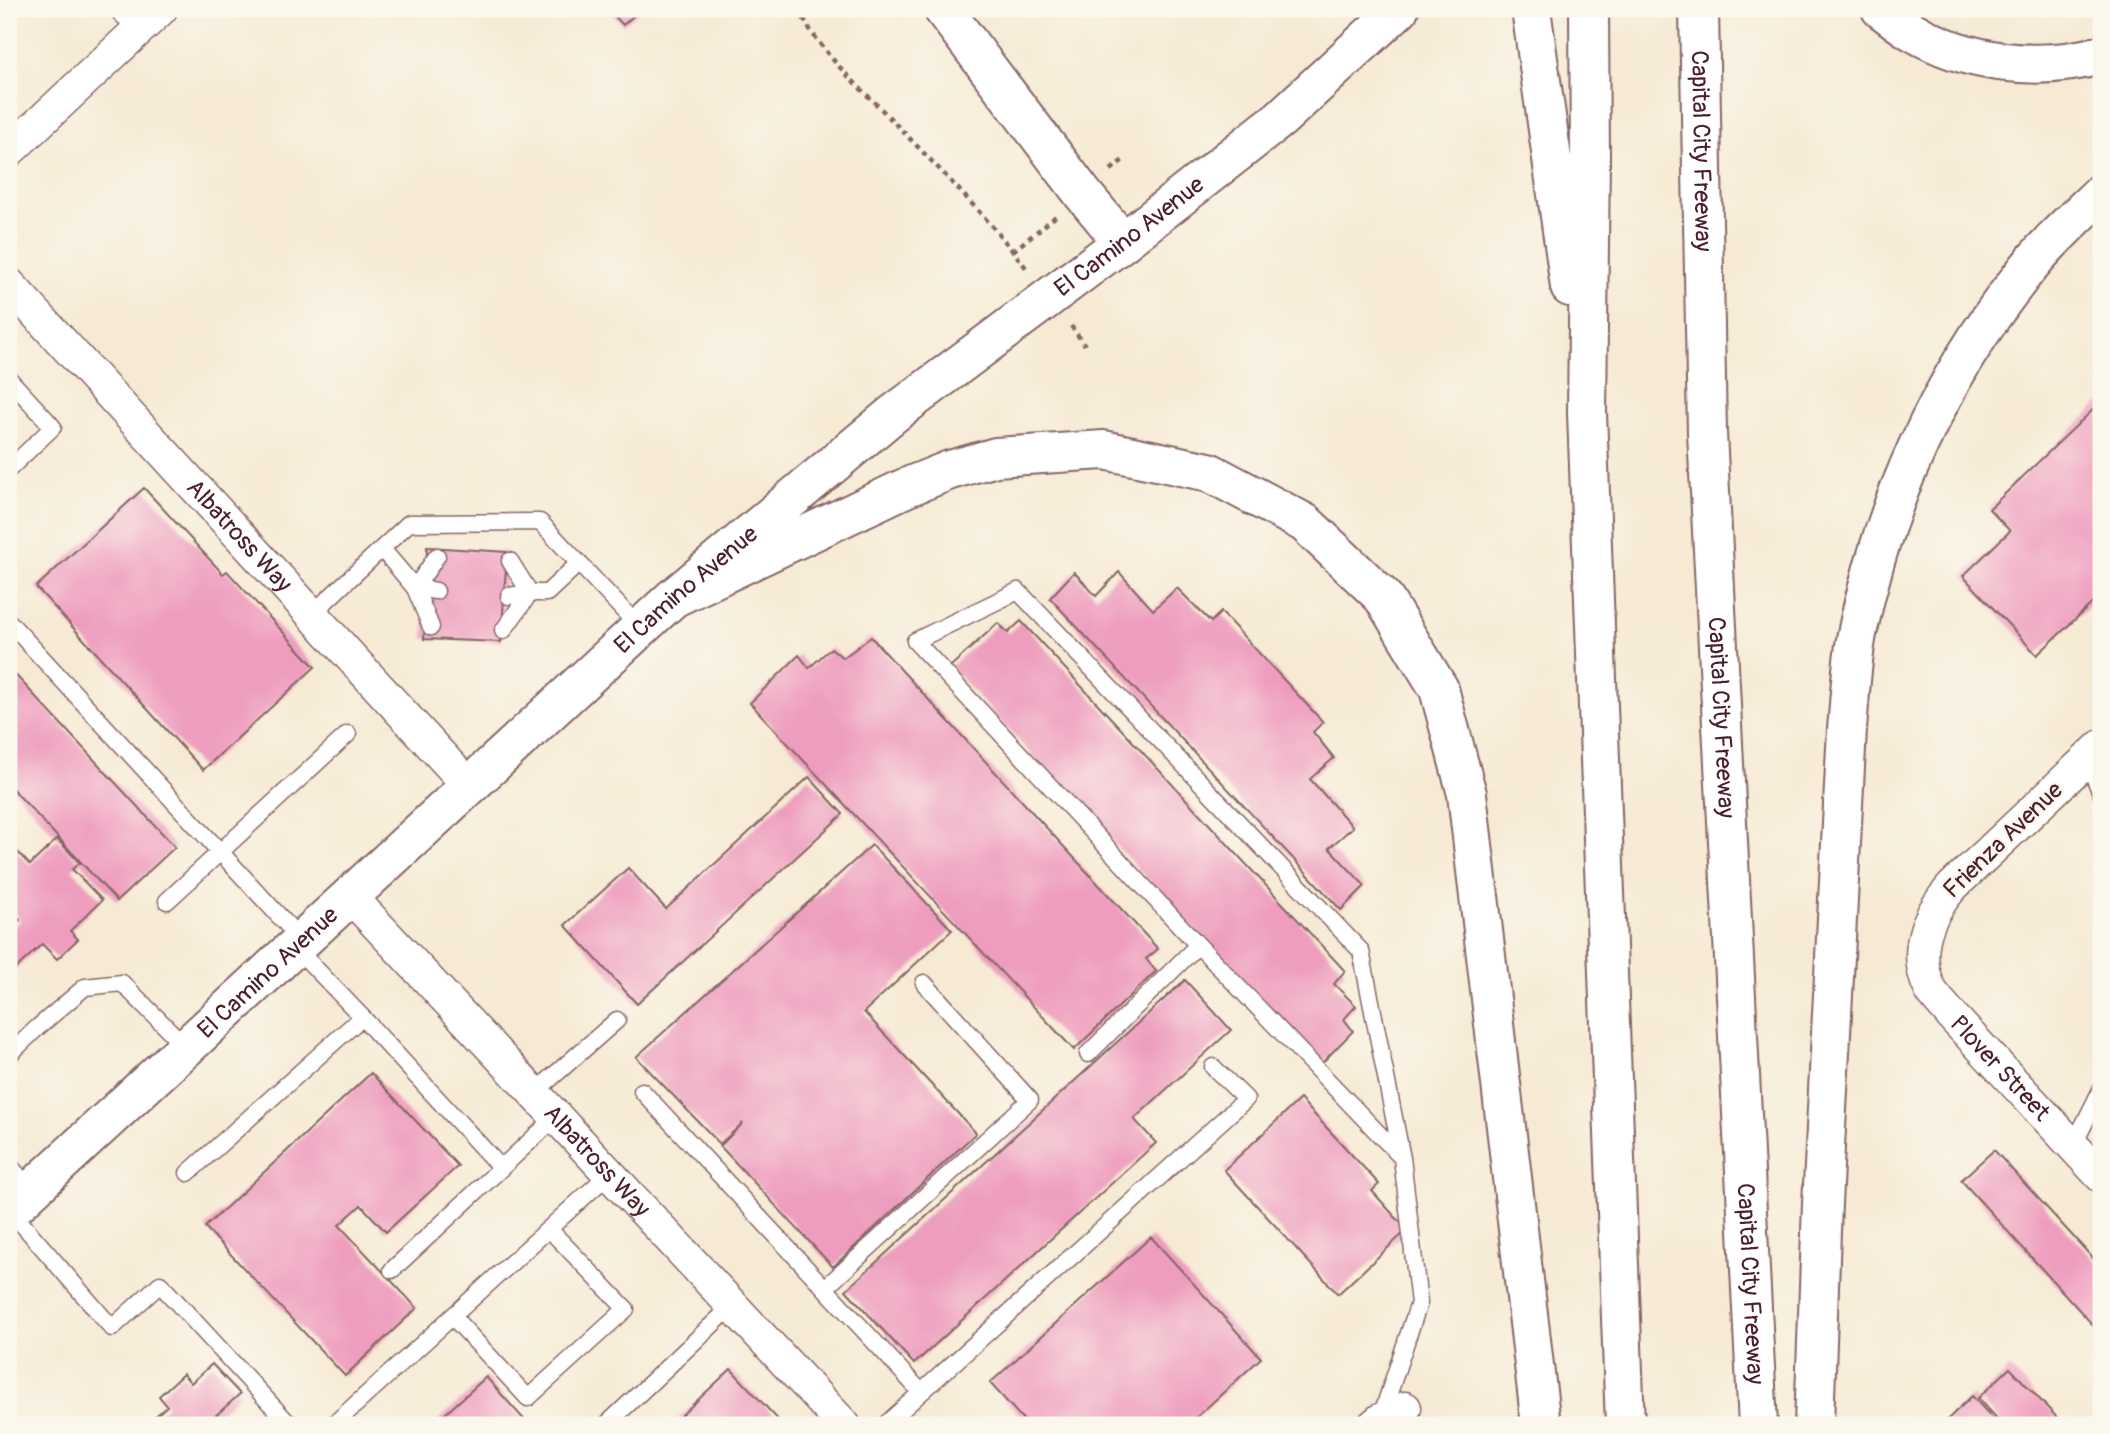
<svg xmlns="http://www.w3.org/2000/svg" width="2110" height="1434" font-family="Pangolin,sans-serif">
<rect width="100%" height="100%" fill="#fbf7ec"/>
<filter id="ink" filterUnits="userSpaceOnUse"><feTurbulence type="fractalNoise" baseFrequency=".0143" numOctaves="2"/><feDisplacementMap in="SourceGraphic" scale="14" xChannelSelector="R" yChannelSelector="G"/><feConvolveMatrix kernelMatrix="1 2 1 2 8 2 1 2 1" color-interpolation-filters="sRGB"/></filter>
<filter id="wash" filterUnits="userSpaceOnUse"><feTurbulence type="fractalNoise" baseFrequency=".00686" numOctaves="4" result="noise"/><feDisplacementMap in="SourceGraphic" scale="28" xChannelSelector="R" yChannelSelector="G"/><feGaussianBlur stdDeviation="1.57" result="paint"/><feColorMatrix in="noise" values="0 0 0 0 0 0 0 0 0 0 0 0 0 0 0 0 0 1.4 0 .05"/><feComposite in="paint" operator="in"/></filter>
<g filter="url(#wash)">
<rect width="100%" height="100%" fill="#f6ead4"/>
<g id="blocks">
<!-- building -->
<g fill="#ee9dbe">
<path d="M608 9H641L623 25Z"/>
<path d="M2101 402V595L2037 655 1963 576 2010 531 1989 509Z"/>
<path d="M144 488 223 574 227 571 315 667 203 770 36 587Z"/>
<path d="M427 547 507 552 501 642 424 639Z"/>
<path d="M1074 572 1096 596 1119 572 1153 610 1177 588 1211 622 1221 612 1323 722 1313 732 1334 758 1310 779 1353 827 1329 848 1365 886 1341 910 1050 598Z"/>
<path d="M1021 621 1345 971 1334 984 1356 1006 1344 1019 1353 1031 1320 1065 950 667 998 623 1008 633Z"/>
<path d="M871 637 1158 949 1146 959 1156 971 1074 1050 750 703 799 655 809 668 831 648 843 658Z"/>
<path d="M9 668 175 847 117 901 9 785Z"/>
<path d="M809 777 843 814 637 1004 565 925 628 868 666 909Z"/>
<path d="M57 839 80 863 72 869 102 900 70 931 78 939 57 959 42 944 9 975V931L20 920 9 908V843L30 865Z"/>
<path d="M872 845 952 930 864 1012 976 1133 833 1267 720 1146 743 1123 720 1144 636 1057Z"/>
<path d="M1185 980 1231 1030 1134 1119 1156 1143 914 1364 846 1290Z"/>
<path d="M371 1073 458 1166 386 1232 361 1205 339 1225 417 1308 345 1376 205 1227Z"/>
<path d="M1300 1099 1379 1184 1372 1191 1407 1230 1338 1294 1224 1170Z"/>
<path d="M1994 1150 2101 1267V1334L1961 1180Z"/>
<path d="M1151 1237 1261 1358 1188 1425H1028L990 1383Z"/>
<path d="M212 1364 240 1394 205 1425H154L150 1421 167 1406 159 1396 183 1374 191 1383Z"/>
<path d="M2010 1368 2064 1425H2003L1978 1398Z"/>
<path d="M731 1369 783 1425H671Z"/>
<path d="M486 1377 529 1425H433Z"/>
<path d="M1972 1396 1999 1425H1953L1947 1420Z"/>
</g>
</g>
</g>
<g filter="url(#ink)">
<use href="#blocks" fill-opacity="0" stroke="#866666" stroke-width="2"/>
<g fill="none" stroke-linecap="round" stroke-linejoin="round">
<!-- lane casing -->
<g stroke="#866666" stroke-width="19">
<g id="lane">
<path d="M116 9 138 30"/>
<path d="M9 379 53 427 9 469"/>
<path d="M382 549 415 588 436 591"/>
<path d="M510 561 530 593H547L579 563"/>
<path d="M312 614 409 523 540 522 640 628"/>
<path d="M9 622 302 941"/>
<path d="M431 627 415 588 437 556"/>
<path d="M503 631 530 593 509 596"/>
<path d="M2087 760 2101 793"/>
<path d="M167 901 348 734"/>
<path d="M295 947 362 1017"/>
<path d="M1088 1054 1198 945"/>
<path d="M9 1055 37 1028 85 987 122 983 186 1047"/>
<path d="M642 1091 921 1392"/>
<path d="M534 1093 617 1020"/>
<path d="M2073 1146 2101 1090"/>
<path d="M9 1165 31 1190"/>
<path d="M188 1173 362 1017 501 1168"/>
<path d="M10 1210 112 1328 160 1284 290 1425"/>
<path d="M392 1270 556 1117"/>
<path d="M825 1288 1030 1100 924 983"/>
<path d="M453 1317 528 1398 626 1309 549 1229"/>
<path d="M1381 1417 1419 1303 1402 1158 1361 951 1018 591 915 641 1198 945 1402 1158"/>
<path d="M333 1425 609 1174"/>
<path d="M606 1425 732 1306"/>
<path d="M885 1425 1246 1099 1213 1067"/>
</g>
</g>
<!-- street casing -->
<g stroke="#866666" stroke-width="35">
<g id="street">
<path d="M9 151 161 9"/>
<path id="s1" d="M9 284 469 786"/>
<path id="s2" d="M2101 746 1953 886C1927 915 1912 950 1930 989 1935 998 1945 1007 1951 1015L2101 1176"/>
<path id="s3" d="M350 896 844 1425"/>
<path d="M1374 1425 1380 1420 1405 1408"/>
</g>
</g>
<!-- secondary casing -->
<g stroke="#866666" stroke-width="42">
<g id="secondary">
<path id="s4" d="M9 1211 673 598 892 415 1123 242 1280 119 1399 9"/>
</g>
</g>
<!-- highway casing -->
<g stroke="#866666" stroke-width="42">
<g id="highway">
<path d="M943 9 1083 194 1123 242"/>
<path d="M1531 9 1570 287"/>
<path d="M1589 9 1590 159 1587 413 1625 1425"/>
<path id="s5" d="M1699 9 1707 433 1758 1425"/>
<path d="M1881 9C1891 16 1901 25 1912 31 1967 64 2039 72 2101 55"/>
<path d="M673 598 905 488 950 470 996 457 1104 450 1209 472 1305 523 1383 597 1439 689 1467 794 1541 1425"/>
<path d="M1814 1425 1822 1204 1847 729C1850 697 1851 665 1857 634 1883 505 1939 381 2020 278 2043 247 2073 220 2101 193"/>
</g>
</g>
<!-- path -->
<g stroke="#866666" stroke-width="4.5" stroke-dasharray="5 5" stroke-linecap="butt">
<path d="M799 9C818 51 855 82 887 115 935 165 985 214 1027 269"/>
<path d="M1111 170 1123 160"/>
<path d="M1013 251 1056 216"/>
<path d="M1071 326 1085 345"/>
</g>
<!-- lane -->
<use href="#lane" stroke="#fff" stroke-width="16"/>
<!-- street -->
<use href="#street" stroke="#fff" stroke-width="32"/>
<!-- secondary -->
<use href="#secondary" stroke="#fff" stroke-width="38"/>
<!-- highway -->
<use href="#highway" stroke="#fff" stroke-width="38"/>
</g>
</g>
<g text-anchor="middle" dominant-baseline="central" stroke-width="5" stroke-linejoin="round" paint-order="stroke">
<!-- street labels -->
<g font-size="24" fill="#4a1f2b" stroke="#fbf7ec">
<text stroke="none"><textPath href="#s5" startOffset="142">Capital City Freeway</textPath></text>
<text stroke="none"><textPath href="#s4" startOffset="1486">El Camino Avenue</textPath></text>
<text stroke="none"><textPath href="#s1" startOffset="341">Albatross Way</textPath></text>
<text stroke="none"><textPath href="#s4" startOffset="919">El Camino Avenue</textPath></text>
<text stroke="none"><textPath href="#s5" startOffset="709">Capital City Freeway</textPath></text>
<text transform="translate(2003 840) rotate(-44)">Frienza Avenue</text>
<text stroke="none"><textPath href="#s4" startOffset="352">El Camino Avenue</textPath></text>
<text stroke="none"><textPath href="#s2" startOffset="422">Plover Street</textPath></text>
<text stroke="none"><textPath href="#s3" startOffset="362">Albatross Way</textPath></text>
<text stroke="none"><textPath href="#s5" startOffset="1276">Capital City Freeway</textPath></text>
</g>
</g>
<!-- margin -->
<rect width="2110" height="1434" fill="none" stroke="#fbf7ec" stroke-width="35"/>
</svg>
